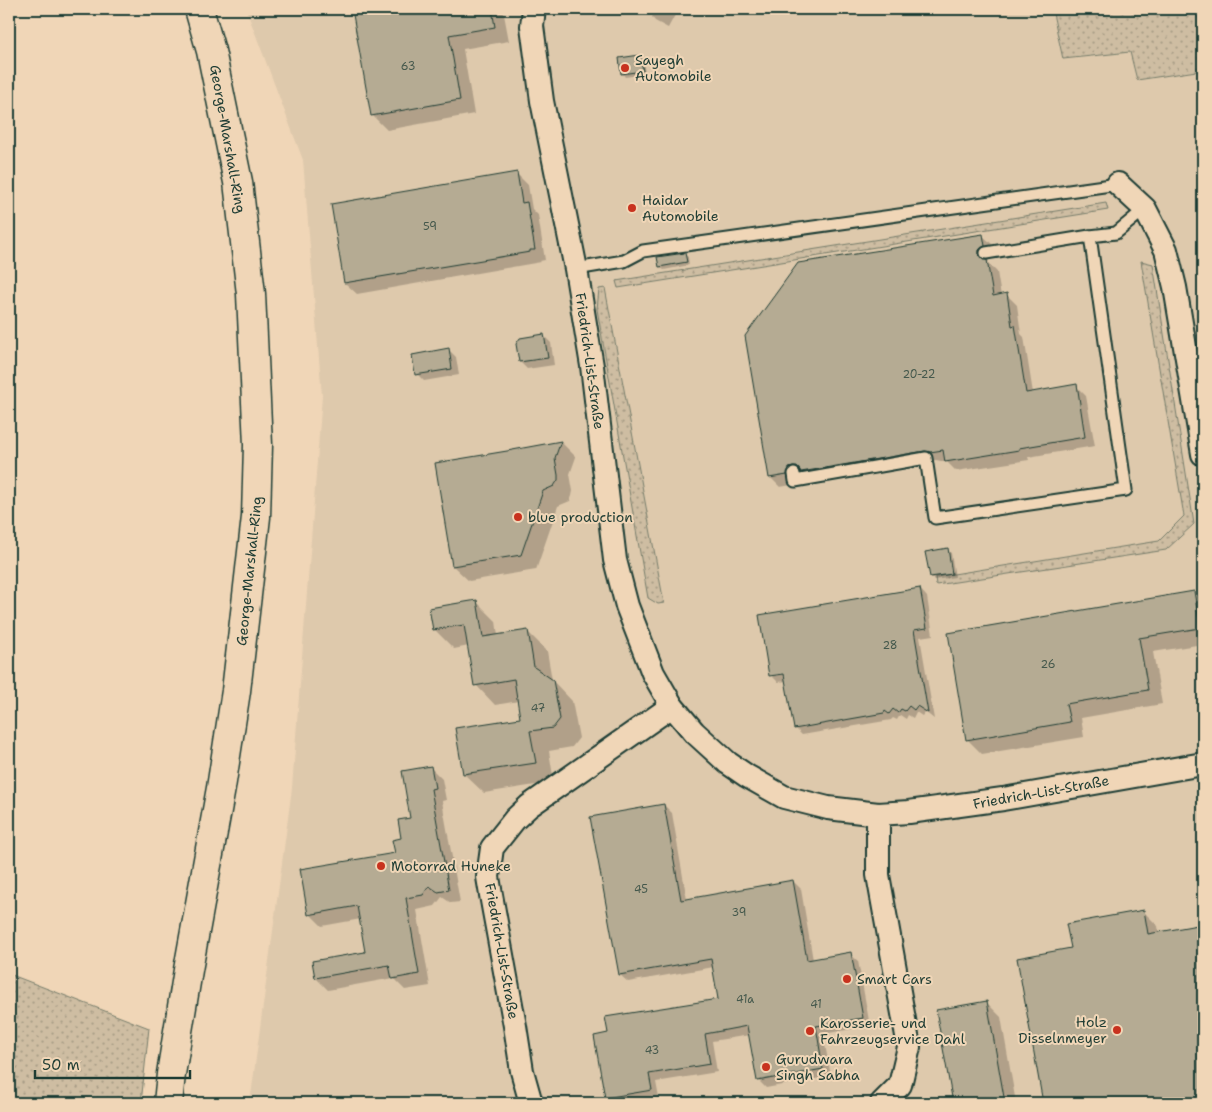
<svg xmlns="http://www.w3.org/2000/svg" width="1212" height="1112" font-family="'Shantell Sans',sans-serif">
<defs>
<pattern id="grass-dots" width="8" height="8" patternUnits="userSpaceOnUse" patternTransform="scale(1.25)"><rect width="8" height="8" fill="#cebda2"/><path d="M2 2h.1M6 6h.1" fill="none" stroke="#a79b85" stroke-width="1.8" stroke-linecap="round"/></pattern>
</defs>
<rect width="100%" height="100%" fill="#f0d6b7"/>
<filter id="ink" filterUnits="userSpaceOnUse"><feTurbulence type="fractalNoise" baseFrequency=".02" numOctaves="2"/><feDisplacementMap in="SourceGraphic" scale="10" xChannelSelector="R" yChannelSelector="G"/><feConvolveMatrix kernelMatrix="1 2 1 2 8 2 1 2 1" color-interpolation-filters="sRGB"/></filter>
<g filter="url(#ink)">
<!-- built -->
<path fill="#dec9ac" d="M246 9H1052L1063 59 1131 52 1137 80 1203 70V1103H250L292 788 322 396 303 160Z"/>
<!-- grass -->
<g fill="url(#grass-dots)" stroke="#767d6b">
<path d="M1052 9H1203V34L1200 35 1203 55V70L1137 80 1130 52 1063 59Z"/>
<path d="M1106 203 1108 210 618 288 616 281Z"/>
<path d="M1141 261 1153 264 1194 524 1166 550 936 585 935 577 1159 541 1184 516Z"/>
<path d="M605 288 664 603 658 604 648 598 597 309 599 289Z"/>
<path d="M9 974 149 1028 141 1103H9Z"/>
</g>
<!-- shadow -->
<g fill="#0003">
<path d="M353 9H503L509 41 463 49 474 114 387 130 372 115Z"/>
<path d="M657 9H667L675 15 668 28 655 21 652 17Z"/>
<path d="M640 56 643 59 645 74 625 77 622 73Z"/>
<path d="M517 174 528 185 532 209 538 215 545 260 540 261 541 262 357 294 345 283Z"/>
<path d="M982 235 993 245 994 256 989 260 988 263 997 272 1001 296 1007 295 1017 305 1021 334 1024 337 1033 393 1076 386 1086 396 1095 446 1028 457 1029 460 956 471 946 461H941L936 460 780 487 770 477Z"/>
<path d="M684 254 688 257 689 265 664 270 660 267Z"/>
<path d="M544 336 551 343 554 365 527 369 520 362 517 344Z"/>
<path d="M448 349 456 357 459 375 424 381 417 374Z"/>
<path d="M561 442 576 457 570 474 573 491 572 496 570 501 558 506 536 570 469 581 453 566 507 453Z"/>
<path d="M947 550 951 553 955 577 934 580 931 577Z"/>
<path d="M920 589 927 597 933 635 920 637 934 719 925 712 922 716 916 712 913 718 908 715 906 719 900 715 897 720 893 718 891 720 802 735 795 728 787 681 778 682 771 675Z"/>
<path d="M1193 592 1203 602V644L1153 652 1162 704 1081 718 1084 737 982 754 967 739Z"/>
<path d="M476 601 496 621 498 636 527 631 547 651 552 680 572 701 579 738 572 747 549 751 554 782 484 793 464 774 521 719 519 701 495 705 476 685 469 646 454 649 434 629Z"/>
<path d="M430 767 442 779 446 800 442 801 460 902 451 903 442 897 435 906 417 910 430 986 405 990 393 978 328 990 316 978 366 953 361 919 322 926 310 914 396 854 412 819Z"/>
<path d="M664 805 672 813 687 900 793 881 801 889 813 960 850 954 858 961 870 1026 823 1034 831 1076 766 1088 758 1080 750 1035 712 1041 717 1072 656 1082 659 1098 626 1103H612L606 1098 720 1000 714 967 628 982 620 975Z"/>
<path d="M1143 911 1158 926 1159 933 1202 926 1203 927V1103H1044L1018 959 1072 949Z"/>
<path d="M986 1002 1001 1017 1016 1103H954L938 1011Z"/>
</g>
<!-- building -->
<g fill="#b5ab93" stroke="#1f3d34">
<path d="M352 9H492L495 27 449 35 460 100 371 116Z"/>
<path d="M640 55 643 71 621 74 619 58Z"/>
<path d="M517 172 522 203 527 202 535 250H530V252L344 283 331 204Z"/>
<path d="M983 234 985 246 979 250V255L983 260H987L993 296 1007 293 1012 326 1015 325 1026 393 1077 384 1085 437 1019 448V450L945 462 943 450 930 452 925 451 801 472 797 467H793L789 468 787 475 769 478 745 336 798 263Z"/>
<path d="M685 253 687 262 659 267 657 257Z"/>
<path d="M544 334 548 358 519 362 516 344 520 338Z"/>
<path d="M449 348 452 369 415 375 412 355Z"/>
<path d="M561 441 555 458 558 475V480L554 486 543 491 521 555 452 566 435 463 507 451Z"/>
<path d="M948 548 952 574 930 577 925 552Z"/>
<path d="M920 588 927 628 914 630 928 713 917 706 914 710 909 706 905 711 901 709 898 713 893 709 889 714 885 711 884 713 794 729 784 674 769 676 759 615Z"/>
<path d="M1194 591 1200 628 1139 638 1148 690 1066 704 1070 722 966 740 948 633Z"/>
<path d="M477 600 483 637 528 630 534 667 553 680 560 719 553 728 530 731 536 763 463 774 455 728 520 718 514 679 474 686 464 625 433 630 429 608Z"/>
<path d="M431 766 435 788 431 789 449 890 438 892 429 886 423 895 406 898 419 974 392 979 389 965 315 978 312 961 365 952 357 906 308 915 300 869 395 853 392 840 401 838 398 820 410 818 402 771Z"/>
<path d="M664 804 681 900 793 880 807 960 851 952 863 1018 816 1026 823 1069 757 1081 747 1026 705 1034 710 1064 649 1074 652 1090 605 1098 594 1036 608 1033 605 1017 718 999 711 959 619 975 590 817Z"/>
<path d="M1144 910 1148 934 1203 924V1103H1043L1017 958 1071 948 1066 924Z"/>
<path d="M987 1001 1005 1103H953L936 1010Z"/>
</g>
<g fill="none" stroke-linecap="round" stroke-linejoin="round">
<!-- lane casing -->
<g stroke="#1f3d34" stroke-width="15">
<g id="lane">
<path d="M986 253 1090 236"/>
<path d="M576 269 624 261 643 251 1118 184"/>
<path d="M794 474 795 481 926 458 935 518 1126 490 1090 236 1116 233 1145 209"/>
</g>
</g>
<!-- street casing -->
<g stroke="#1f3d34" stroke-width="26">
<g id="street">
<path d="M534 9 532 26 542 101 576 269 592 366 615 560 627 606 653 673 672 706 694 732 728 763 747 776 784 797 828 808 878 814 909 812 1003 799 1203 764"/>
<path d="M1118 184 1145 209 1166 250 1175 287 1203 454"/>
<path d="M878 814V875L909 1047 900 1085 882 1103"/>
<path d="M531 1103 522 1071 515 1026 491 895 488 877 492 848 515 819 529 806 672 706"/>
</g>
</g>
<!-- secondary casing -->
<g stroke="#1f3d34" stroke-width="31">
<path id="secondary" d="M168 1103 171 1074 188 970 221 788 236 691 256 517 258 445 251 294 238 182 211 51 199 9"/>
</g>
<!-- lane -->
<use href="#lane" stroke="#f0d6b7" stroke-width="11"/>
<!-- street -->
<use href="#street" stroke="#f0d6b7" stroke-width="22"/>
<!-- secondary -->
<use href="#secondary" stroke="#f0d6b7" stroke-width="28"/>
</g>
</g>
<!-- markers -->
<g fill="#c8321e" stroke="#f0d6b7" stroke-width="2">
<circle cx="625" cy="68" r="5"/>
<circle cx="632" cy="208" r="5"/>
<circle cx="518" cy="517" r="5"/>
<circle cx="381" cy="866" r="5"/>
<circle cx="847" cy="979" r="5"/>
<circle cx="1117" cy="1030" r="5"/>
<circle cx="810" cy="1031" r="5"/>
<circle cx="766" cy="1067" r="5"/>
</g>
<g text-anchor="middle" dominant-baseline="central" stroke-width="4" stroke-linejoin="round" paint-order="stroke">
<!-- number labels -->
<g font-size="11" fill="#44584c">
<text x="408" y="66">63</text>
<text x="430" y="226">59</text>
<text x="919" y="374">20-22</text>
<text x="890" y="645">28</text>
<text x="1048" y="664">26</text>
<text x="538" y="708">47</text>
<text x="641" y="889">45</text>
<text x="739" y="912">39</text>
<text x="745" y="999">41a</text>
<text x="816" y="1004">41</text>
<text x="652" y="1050">43</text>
</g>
<!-- poi labels -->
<g font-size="14" fill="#1f3d34" stroke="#f0d6b7" text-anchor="start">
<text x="635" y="60">Sayegh<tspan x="635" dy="16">Automobile</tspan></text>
<text x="642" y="200">Haidar<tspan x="642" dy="16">Automobile</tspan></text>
<text x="528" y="517">blue production</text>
<text x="391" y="866">Motorrad Huneke</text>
<text x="857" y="979">Smart Cars</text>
<text x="1107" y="1022" text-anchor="end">Holz<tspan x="1107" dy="16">Disselnmeyer</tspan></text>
<text x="820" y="1023">Karosserie- und<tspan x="820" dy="16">Fahrzeugservice Dahl</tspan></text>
<text x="776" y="1059">Gurudwara<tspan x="776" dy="16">Singh Sabha</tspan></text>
</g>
<!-- street labels -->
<g font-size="14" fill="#1f3d34" stroke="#f0d6b7">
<text transform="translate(228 139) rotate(80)">George-Marshall-Ring</text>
<text transform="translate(590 361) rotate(82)">Friedrich-List-Straße</text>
<text transform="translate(249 571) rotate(-84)">George-Marshall-Ring</text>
<text transform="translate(1041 792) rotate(-10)">Friedrich-List-Straße</text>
<text transform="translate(502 951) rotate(80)">Friedrich-List-Straße</text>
</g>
</g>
<!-- margin -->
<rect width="1212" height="1112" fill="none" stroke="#f0d6b7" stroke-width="30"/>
<rect x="15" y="15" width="1182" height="1082" fill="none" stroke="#1f3d34" stroke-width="2" filter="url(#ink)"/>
<!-- scale -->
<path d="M35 1070v8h155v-8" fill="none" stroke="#1f3d34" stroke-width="2.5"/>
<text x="42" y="1070" font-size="15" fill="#1f3d34" stroke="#f0d6b7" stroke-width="4" paint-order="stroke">50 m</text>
</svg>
